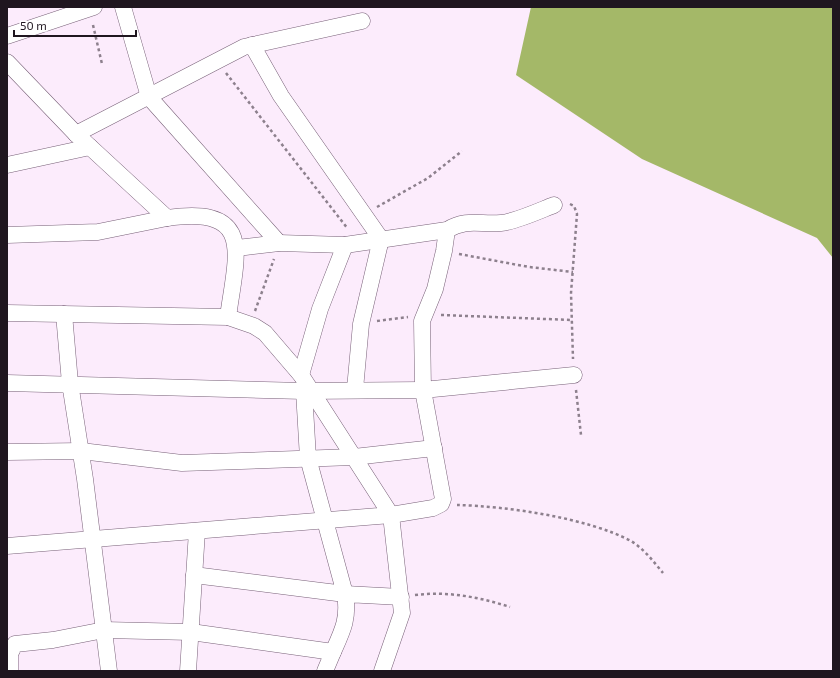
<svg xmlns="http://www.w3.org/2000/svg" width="840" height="678" font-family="'Exo 2',sans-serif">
<rect width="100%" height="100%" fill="#fcecfc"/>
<!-- forest -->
<path fill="#a4b868" d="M531 7H833V258L817 238 642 159 516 75Z"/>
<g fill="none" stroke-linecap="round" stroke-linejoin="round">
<!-- street casing -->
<g stroke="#786178" stroke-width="17">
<g id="street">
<path d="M123 7 149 97 279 243"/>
<path d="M7 36 94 7"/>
<path d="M252 45 281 96 381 239 361 324 355 389"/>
<path d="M7 62 76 134 167 218C256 205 236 256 228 317"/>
<path d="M76 134 244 47 362 21"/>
<path d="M7 165 90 147"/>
<path d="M447 230 444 251 435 289 422 321 423 390 574 375"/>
<path d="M7 235 98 232 167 218"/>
<path d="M237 248 279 243 345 245 447 230C467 218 480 225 501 223 515 222 541 210 554 205"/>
<path d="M7 313 228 317 254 326 265 333 301 375 391 515 7 546"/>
<path d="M64 314 70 383 85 479 109 671"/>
<path d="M301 375 320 309 345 245"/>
<path d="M7 383 304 391 423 390 443 499 441 504 433 508 391 515 402 613 382 671"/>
<path d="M7 452 81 451 182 463 354 457 434 448"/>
<path d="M194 575 345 594 308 458 304 391"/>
<path d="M10 671V654L15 644 53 640 104 630 191 632 333 652C343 630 349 618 345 594L401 597"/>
<path d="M188 671 197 531"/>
<path d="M325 671 333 652"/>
</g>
</g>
<!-- path -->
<g stroke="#8d808d" stroke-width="2.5" stroke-dasharray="3 3" stroke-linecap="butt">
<path d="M93 25 102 64"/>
<path d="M226 73 348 229"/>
<path d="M570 204 574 206 577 214 571 293 573 359"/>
<path d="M377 207 428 178 462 151"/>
<path d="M459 254 529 267 573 272"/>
<path d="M255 311 274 259"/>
<path d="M441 315 572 320"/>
<path d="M377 321 408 317"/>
<path d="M576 390 581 435"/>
<path d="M457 505C506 506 588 518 631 541 644 549 653 561 663 573"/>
<path d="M415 595C448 591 479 597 510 607"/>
</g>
<!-- street -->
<use href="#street" stroke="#fff" stroke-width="16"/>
</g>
<!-- border -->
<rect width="840" height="678" fill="none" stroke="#1f161f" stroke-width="16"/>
<!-- scale -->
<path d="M14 30v6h122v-6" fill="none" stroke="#1f161f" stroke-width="2"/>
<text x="20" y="30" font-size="12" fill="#1f161f" stroke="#ffffff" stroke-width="3" paint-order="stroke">50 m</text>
</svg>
